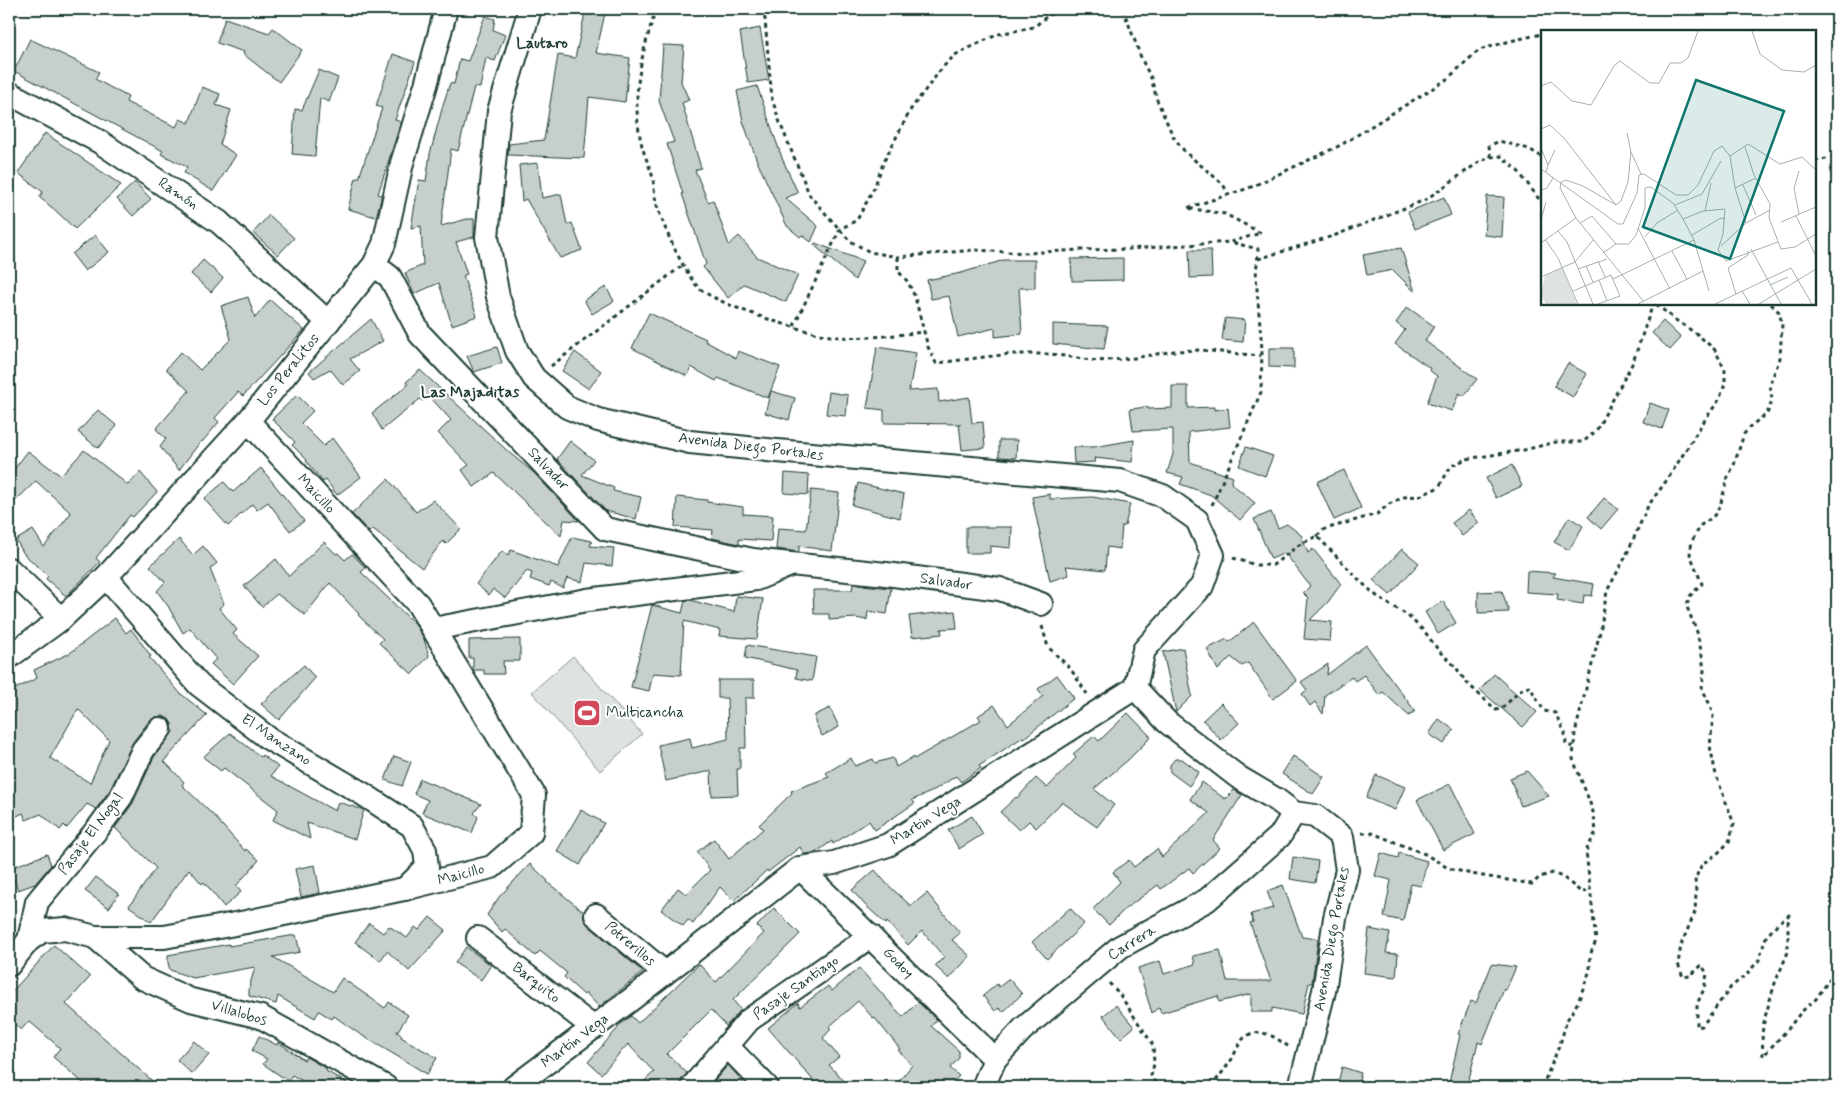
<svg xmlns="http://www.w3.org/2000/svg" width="1846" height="1096" font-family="Mynerve,sans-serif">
<rect width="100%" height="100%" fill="#fff"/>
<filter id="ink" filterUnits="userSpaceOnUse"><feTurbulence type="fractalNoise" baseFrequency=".02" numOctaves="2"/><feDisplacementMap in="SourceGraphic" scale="10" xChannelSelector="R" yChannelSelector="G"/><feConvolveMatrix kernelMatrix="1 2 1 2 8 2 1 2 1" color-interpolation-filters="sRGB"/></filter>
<g filter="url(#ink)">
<!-- green -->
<path fill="#dee3e2" stroke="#7e908b" d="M573 656 642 734 600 771 532 692Z"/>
<!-- building -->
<g fill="#c7cfcc" stroke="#1f3d34" fill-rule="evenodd">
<path d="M586 9H606L596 53 630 58 625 102 589 97 584 158 508 155 509 144 544 140 558 55 575 58Z"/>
<path d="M485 16 495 19 493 30 505 35 495 61 486 58 480 88 474 87 458 151 451 149 441 226 467 219H474V237L456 242 467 274 463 276 477 316 452 325 439 283 414 294 405 273 423 265 421 226 411 228 419 180 426 181 430 154 443 105 450 83 454 84 460 59 468 61Z"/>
<path d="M225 18 269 33 273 28 302 50 279 82 243 54 244 52 217 43Z"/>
<path d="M760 28 769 80 748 83 740 32Z"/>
<path d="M30 39 99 72 95 79 128 97 126 102 176 127 180 119 189 123 202 87 220 94 216 105 231 110 220 144 236 155 213 191 184 173 187 167 161 154 163 151 14 71Z"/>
<path d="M663 45 684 46 681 82 689 100 682 103 701 168 695 170 708 202 713 200 729 245 739 236 757 257 798 275 786 302 744 284 728 298 703 267 706 264 682 194H683L667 144 674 142 659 101Z"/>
<path d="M393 54 415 62 395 120 401 122 378 194 381 195V199L376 217 348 209 356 178H359L382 108 376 106Z"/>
<path d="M319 70 338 78 329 102 320 98 315 156 292 154 295 109 302 110Z"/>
<path d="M757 86 782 158 798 193 785 198 818 226 811 242 802 235 800 237 787 226 757 161 743 121 737 91Z"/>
<path d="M45 133 121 185 75 229 55 210 39 197 43 192 18 173Z"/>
<path d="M538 163 542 198 561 194 567 225 572 223 582 250 560 258 526 199 522 201 519 165Z"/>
<path d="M135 182 151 199 133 216 117 199Z"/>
<path d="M1487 196 1504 197 1502 237 1484 235Z"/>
<path d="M1444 197 1451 215 1415 229 1408 212Z"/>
<path d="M269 215 294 238 278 255 253 233Z"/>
<path d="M95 235 109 252 85 271 72 254Z"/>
<path d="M815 243 863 261 855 280 814 245Z"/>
<path d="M1401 248 1415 292 1393 270 1367 275 1363 255Z"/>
<path d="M1189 250H1211L1212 277 1190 278Z"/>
<path d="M1123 258V280L1072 281 1071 259Z"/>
<path d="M203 260 223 278 211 292 191 274Z"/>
<path d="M1004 260H1035V288H1019L1022 334 995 337V328L958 337 949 296 931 299 927 280 961 273Z"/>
<path d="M606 287 614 301 592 314 584 300Z"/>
<path d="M248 297 255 318 270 300 304 330 243 396 238 392 215 418 219 422 202 442 201 441 179 470 160 447 166 439 156 429 189 391 166 369 181 352 200 370 231 339 221 306Z"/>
<path d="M1407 307 1434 326 1425 341 1477 379 1464 396 1459 393 1452 411 1427 403 1437 376 1429 370 1430 368 1395 344 1405 330 1396 323Z"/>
<path d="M649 313 706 339 705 341 736 358 738 351 780 367 768 398 718 378 716 381 691 367 687 376 632 348Z"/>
<path d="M1225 318 1245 320 1243 342 1222 340Z"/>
<path d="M371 319 383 341 350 359 360 371 343 385 330 369 314 378 309 372Z"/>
<path d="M1663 321 1681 338 1670 350 1652 333Z"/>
<path d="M1053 324 1108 326 1104 349 1053 344Z"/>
<path d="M497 347 502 363 474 372 467 356Z"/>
<path d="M877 347 916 353 909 391 938 389 939 402 969 397 972 423 983 422 985 448 962 450 959 424H961L884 423V410L867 408Z"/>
<path d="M1269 348H1294V368L1269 367Z"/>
<path d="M575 352 601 371 589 389 562 371Z"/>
<path d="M1568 363 1587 374 1573 397 1554 386Z"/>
<path d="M420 370 512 455 533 472 579 521 564 520 561 536 494 473 474 487 462 470 469 465 438 433 451 420 429 396 422 401 420 399 382 430 372 413 408 385 406 382Z"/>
<path d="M1172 386H1188V408L1214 407V410L1228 408 1230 427 1189 432 1190 462 1233 477 1231 483 1255 503 1240 520 1211 495 1180 484 1183 477 1167 473 1173 454V429L1133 431 1130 409 1148 407V409L1172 408Z"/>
<path d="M771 391 795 398 789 420 765 413Z"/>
<path d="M829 392 848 395 846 416 826 414Z"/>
<path d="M297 395 313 411 301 423 324 446 332 438 361 477 337 495 326 480 323 482 306 461 307 460 292 445 295 442 272 419Z"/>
<path d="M1650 403 1669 410 1662 429 1643 422Z"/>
<path d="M98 410 117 426 98 448 78 432Z"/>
<path d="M999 440H1017L1016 458 999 457Z"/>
<path d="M1134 440 1132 462 1094 458 1095 462 1074 463 1073 447H1094Z"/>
<path d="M570 441 594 460 582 475 614 488 613 491 641 497 636 519 606 511 557 459Z"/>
<path d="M1246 447 1273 456 1265 476 1239 466Z"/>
<path d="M84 450 128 485 140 472 157 492 133 517 130 515 96 558 100 562 66 596 46 579 48 576 24 554 16 540 33 530 44 547 71 513 36 481 9 507V476L28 451 61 476Z"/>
<path d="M1512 465 1522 486 1496 498 1486 478Z"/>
<path d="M261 468 304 521 290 531 268 502 257 510 252 504 228 526 204 499 224 482 233 492Z"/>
<path d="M1344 470 1361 508 1334 520 1317 482Z"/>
<path d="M785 473 809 475 808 495 784 493Z"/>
<path d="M388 479 416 512 433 500 461 529 446 544 443 541 422 568 373 529 369 532 352 514Z"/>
<path d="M858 483 904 494 900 518 852 505Z"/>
<path d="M811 490 839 493 832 551 799 546V552L776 549 778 528 806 530Z"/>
<path d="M1050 494V499L1093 497 1130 504 1125 526H1122L1120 549 1107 547 1105 570 1066 566 1069 575 1050 581 1032 497Z"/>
<path d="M677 497 707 500V502L743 507V514L773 516 771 541 739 539V544L712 538 713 530 675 527Z"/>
<path d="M1604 498 1618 509 1601 529 1588 517Z"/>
<path d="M1469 510 1479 523 1462 536 1452 523Z"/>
<path d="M1271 512 1278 528 1287 524 1301 535 1308 553 1313 549 1341 584 1328 602 1310 620 1332 622 1330 641 1304 639 1308 598 1303 593 1310 586 1285 553 1271 559 1254 519Z"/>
<path d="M1569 517 1583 526 1569 550 1554 542Z"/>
<path d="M966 527H1012L1011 548 990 546V553H966Z"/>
<path d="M572 537 592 541 590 546 614 548 612 566 586 563 582 582 567 578 563 588 551 582 549 586 530 579 532 573 527 571 505 598 493 589 489 595 476 584 502 551 508 556 511 550 558 567Z"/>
<path d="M179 539 193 555 203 546 217 563 210 569 224 604 219 608 237 630 233 634 258 656 233 684 211 664 216 659 190 628 183 633 168 606 157 591 165 582 150 566Z"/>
<path d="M324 542 336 554 338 553 345 560 352 554 366 568 361 572 415 624 424 639 429 656 412 674 379 643 383 639 358 615 359 614 330 583 305 615 277 594 262 607 244 586 276 559 289 576Z"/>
<path d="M1402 549 1419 563 1390 595 1373 580Z"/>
<path d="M1527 571 1556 573 1553 577 1594 584 1592 596 1584 595 1583 604 1557 600 1558 594 1526 592Z"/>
<path d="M853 584 891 588 887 614 868 611 867 620 855 618 829 620V614H814L813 590H852Z"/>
<path d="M1502 591 1509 612 1478 613V592Z"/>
<path d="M736 596 763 599 757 639 719 636 720 630 684 621 681 675 653 673 649 691 631 687 652 605 682 613 685 601 690 600 734 612Z"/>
<path d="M1443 601 1456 623 1438 634 1425 612Z"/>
<path d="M955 611 957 628 941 629 942 634 912 637 909 616Z"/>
<path d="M115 618 126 633 131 629 151 656 149 657 180 693 207 715 164 761 184 782 182 785 214 816 245 851 246 849 259 860 236 886 241 892 224 907 204 882 202 884 189 869 151 922 129 906 156 868 115 828 133 803 154 757 173 732 172 724 169 719 163 716 156 717 150 720 133 742 110 790 96 809 87 804 67 828 64 825 60 830 41 814 26 820 23 813 9 820V692L37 678 34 670 70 653ZM78 709 109 740 90 783 50 758Z"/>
<path d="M1254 622 1297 681 1273 699 1248 663 1242 666 1231 657 1218 670 1207 649 1227 639 1229 642Z"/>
<path d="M520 639V661H503L504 674H484V670H473V658H469V640Z"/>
<path d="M747 645 816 657 812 681 796 678 797 670 745 658Z"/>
<path d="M1366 645 1415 711 1409 716 1383 692 1379 695 1364 675 1355 681 1352 677 1325 695 1323 714 1315 702 1310 706 1302 694 1307 690 1301 682 1328 664 1327 675Z"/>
<path d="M1183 648 1192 696 1176 712 1163 652Z"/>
<path d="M304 665 315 678 279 720 261 704Z"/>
<path d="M1494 674 1537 712 1523 727 1480 690Z"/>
<path d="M1057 675 1074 698 1024 738 1023 737 979 766 981 768 961 782 956 776 931 792 912 800 915 803 875 830 869 821 833 844 832 841 815 853 804 854 800 847 768 872 767 870 734 901 720 887 693 924 688 920 683 926 661 910 678 888 686 894 710 870 697 852 714 839 729 859 763 829 759 825 792 793 791 791 829 777 826 773 851 758 855 766 873 759 875 763 893 758 896 767 913 757 914 759 981 720 978 716 994 705 1008 725 1043 696 1038 689Z"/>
<path d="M718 680H754V698H745L746 748H740V769H737L738 795 712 796 711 771 666 781 658 745 690 738 692 748 728 739 727 698H718Z"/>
<path d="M1221 703 1239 723 1221 740 1203 720Z"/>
<path d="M830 708 839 727 822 736 815 722V715Z"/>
<path d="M1128 713 1151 737 1128 760 1094 789 1114 805 1097 827 1062 802 1036 828 1029 821 1019 830 1000 812 1016 797 1017 798 1036 778 1047 788 1076 758 1073 754 1094 736 1099 741Z"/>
<path d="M1439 719 1454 730 1444 744 1429 734Z"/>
<path d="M230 733 261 757 262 755 278 767 271 776 335 811 338 802 364 810 355 839 307 823 310 839 273 820 278 810 224 768 221 771 203 757Z"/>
<path d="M394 756 411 762 402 786 385 780Z"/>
<path d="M1293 756 1324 777 1313 794 1282 774Z"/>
<path d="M1175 759H1182L1199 772 1189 786 1170 772V765Z"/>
<path d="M1527 771 1549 796 1521 806 1510 778Z"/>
<path d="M1376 775 1405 787 1395 810 1366 798Z"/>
<path d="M420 779 481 804 474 813 478 817 472 833 422 813 428 800 414 794Z"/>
<path d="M1202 782 1225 799 1234 790 1242 795 1213 840 1220 848 1193 873 1189 868 1161 889 1158 885 1125 909 1109 925 1093 909 1120 882 1113 872 1129 860 1134 867 1157 849 1162 857 1209 813 1190 799Z"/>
<path d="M1450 784 1475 834 1443 850 1417 800Z"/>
<path d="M581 810 604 823 580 865 557 851Z"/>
<path d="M972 816 983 834 959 849 948 830Z"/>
<path d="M1381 853 1398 858 1399 853 1427 861 1421 886 1411 884 1403 921 1384 917 1391 880 1375 876Z"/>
<path d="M47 854 51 865 35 884 18 890 10 868Z"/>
<path d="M1293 857 1318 861 1315 883 1290 879Z"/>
<path d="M530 864 548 881 547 882 584 912V919L588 925 643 972 599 1007 586 993 584 995 564 977 567 973 540 951 535 956 505 929 502 932 487 915 499 897Z"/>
<path d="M315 865 320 893 301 897 295 869Z"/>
<path d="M875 870 887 884 911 906 927 893 960 933 952 940 970 956 949 979 935 966 944 957 922 931 908 945 887 922 886 924 864 904 852 890Z"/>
<path d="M96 877 119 894 109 908 85 891Z"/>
<path d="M1283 885 1302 937 1318 939 1312 983H1309L1302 1014 1272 1008V1012H1251V994L1219 1002 1218 996 1161 1013 1159 1007 1152 1013 1138 968 1160 961 1164 974 1195 964 1193 956 1220 950 1227 981H1271L1250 923 1253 922 1251 914 1273 908 1267 891Z"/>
<path d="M774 908 800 934 733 1000 741 1010 726 1026 711 1010 667 1054 687 1073 682 1079 679 1087H638L654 1072 628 1044 601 1074 588 1062 618 1028 617 1027 631 1016 638 1023 699 964 716 982 764 933 757 926Z"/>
<path d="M1070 908 1084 924 1047 959 1032 942Z"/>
<path d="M430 917 446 930 409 971 387 951 380 961 355 942 369 923 383 933 389 926 407 938 415 927 419 930Z"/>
<path d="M1369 929 1390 933 1386 953 1398 954 1396 977 1364 973Z"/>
<path d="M296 935 300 952 273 957 333 992 342 978 385 1008 389 1002 408 1015 397 1032 402 1035 401 1037 437 1058 427 1074 358 1033 334 1016 332 1019 319 1011 315 1018 278 996 276 1004 249 996V988L255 967 193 978 170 970 168 963V955L229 944V946Z"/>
<path d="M54 945 90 977 66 1004 159 1087H88L53 1057 60 1048 29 1021 21 1030 9 1019V995Z"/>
<path d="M466 947 491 965 481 980 455 963Z"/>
<path d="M1492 964 1516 967 1506 990 1504 989 1482 1044 1478 1042 1467 1087H1448L1460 1035 1458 1034 1471 1001 1476 1003Z"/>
<path d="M859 968 903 1017 918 1002 937 1020 931 1026 959 1051V1058L950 1068 959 1076 949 1087H894L912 1065 898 1050 900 1049 874 1017 873 1018 858 1001 829 1027 831 1029 823 1038 839 1057 829 1065 850 1087H819L768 1028 798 1003 800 1007 828 986 832 991Z"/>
<path d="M1009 979 1022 994 1003 1012 999 1008 995 1011 983 996 997 984 999 987Z"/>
<path d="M1116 1005 1134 1027 1121 1038 1103 1016Z"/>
<path d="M259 1036 277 1045 278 1042 304 1060 306 1057 327 1069 326 1071 354 1087H313L292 1075 288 1081 263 1064 267 1059 252 1051Z"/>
<path d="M194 1041 209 1055 192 1074 177 1060Z"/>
<path d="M728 1065 737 1075 746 1087H709Z"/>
<path d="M1342 1067 1361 1073 1357 1087H1337Z"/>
</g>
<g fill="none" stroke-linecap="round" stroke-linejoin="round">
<!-- minor casing -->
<g stroke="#1f3d34" stroke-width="26">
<g id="minor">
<path d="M9 93 100 142 219 222 328 322"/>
<path d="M374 265 390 277 420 334 605 529 753 560 886 574 1000 589 1041 604"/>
<path d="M9 569 61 619"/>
<path d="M106 577 199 685 268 738 363 794 412 826 425 850 427 867 405 889"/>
<path d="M433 629 587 600 756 579 790 565"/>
<path d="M9 657 61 619 106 577 248 421 374 265 384 244 402 163 426 85 446 9"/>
<path d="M1135 688 1167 722 1238 777 1277 800 1294 813 1315 816 1342 837 1347 870 1335 918 1324 991 1300 1087"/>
<path d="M800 868 995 1059"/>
<path d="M596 915 665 973"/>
<path d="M95 937 142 978 191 1000 261 1017 386 1087"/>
<path d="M478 938 594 1028"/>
<path d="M29 940 37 902 99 827 121 797 143 750 160 729"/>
<path d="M9 965 29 940 42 931 65 929 95 937H164L246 922 404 889 492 867 531 833 534 795 418 604 248 421"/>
<path d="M727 1046 767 1087"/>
<path d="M514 1087 633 998 800 868 834 863 888 845 1135 688 1144 650 1202 586 1213 555 1197 520 1163 496 1120 481 777 451 690 442 598 420 567 407 534 378 517 351 498 297 487 237 499 111 530 9"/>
<path d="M692 1087 749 1020 871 936"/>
<path d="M983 1087 995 1059 1023 1029 1120 947 1207 900 1280 836 1294 813"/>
</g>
</g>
<!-- path -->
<g stroke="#1f3d34" stroke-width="3" stroke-dasharray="4 4" stroke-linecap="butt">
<path d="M656 9C641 56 630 96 642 146 645 157 650 167 653 178 654 186 654 194 656 201 661 223 682 268 697 286 712 304 805 332 830 336 861 340 894 335 925 332"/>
<path d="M764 9 772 99 780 123 810 196 850 241 870 252 898 257 974 250 1027 253 1080 250 1130 249 1230 242"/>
<path d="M1123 9 1142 60 1151 78 1157 100 1173 136 1185 152 1223 184 1228 194"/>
<path d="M1491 157 1489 146 1499 141 1529 149 1542 157"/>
<path d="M1815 161 1837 157"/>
<path d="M898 257V271L908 282 915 297 928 347 936 363 1010 354H1051L1097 361 1134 358 1174 351 1201 350 1261 356"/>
<path d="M1258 259 1336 235 1425 200 1479 162 1491 157 1501 156 1518 171 1542 203"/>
<path d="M1771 304 1779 312 1782 324 1780 358 1770 384 1772 400 1767 414 1753 424 1744 434 1734 465 1728 477 1720 506 1713 517 1701 525 1692 541 1690 554 1702 584 1689 597 1687 607 1697 632 1702 655 1704 671 1702 688 1710 705 1713 716 1710 746 1716 775 1734 824 1729 842 1717 854 1702 864 1695 879 1696 893 1695 912 1681 945 1678 964 1683 977 1690 976 1702 965 1707 974 1704 989 1697 1004V1027L1702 1026 1731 987 1747 974 1759 960 1766 937 1778 923 1789 915 1788 923V952L1775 983 1765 1017 1762 1033 1763 1056 1788 1029 1801 1012 1816 999 1837 968"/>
<path d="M794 326 840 229 857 220 874 188 884 161 911 109 942 68 955 55 975 45 999 34 1034 27 1046 17 1059 9"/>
<path d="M551 366 683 265"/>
<path d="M1212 505 1261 392 1262 350 1256 277 1258 249 1230 242 1261 233 1225 214 1187 208 1249 188 1341 145 1446 80 1479 50 1510 41 1542 34"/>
<path d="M1317 536 1323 530 1332 527 1377 514 1389 504 1404 497 1420 496 1439 487 1451 466 1466 459 1524 450 1556 442H1583L1596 431 1633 362 1653 304"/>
<path d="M1233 558 1256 565H1273L1299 545 1317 536 1360 581 1379 598 1407 615 1425 632 1439 651 1455 666 1466 682 1496 710 1501 709 1523 688 1530 687 1544 711 1555 713 1565 733 1566 744 1573 747"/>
<path d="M1042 626 1048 647 1070 668 1087 694"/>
<path d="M1362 833H1372L1425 854 1448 868 1471 874 1532 884 1540 877 1553 873 1564 878 1581 892 1591 891"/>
<path d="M1109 983 1118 992 1153 1045 1154 1064 1151 1076 1158 1087"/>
<path d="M1211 1087C1218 1078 1225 1069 1232 1059 1235 1053 1239 1043 1244 1038 1258 1025 1277 1038 1289 1047"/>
<path d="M1542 1087 1560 1044 1567 1020 1578 1002 1590 970V955L1596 941 1586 851 1596 832 1594 815 1589 800 1573 759 1575 733 1600 632 1607 591 1625 558 1648 506 1669 477 1702 424 1719 400 1725 384V370L1715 350 1697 334 1674 319 1656 304"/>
</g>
<!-- minor -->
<use href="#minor" stroke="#fff" stroke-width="22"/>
</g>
</g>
<!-- icons -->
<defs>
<g id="stadium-square" transform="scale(1.4375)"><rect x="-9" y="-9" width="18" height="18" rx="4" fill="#d1495b" stroke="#fff"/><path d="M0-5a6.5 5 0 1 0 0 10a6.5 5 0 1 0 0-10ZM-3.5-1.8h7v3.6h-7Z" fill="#fff"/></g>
</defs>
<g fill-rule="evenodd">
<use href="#stadium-square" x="587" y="713"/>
</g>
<g text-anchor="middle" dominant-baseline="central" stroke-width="4" stroke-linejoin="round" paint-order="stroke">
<!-- street labels -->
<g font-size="15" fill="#1f3d34" stroke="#fff">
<text transform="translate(178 194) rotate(34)">Ramón</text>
<text transform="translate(289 370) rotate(-51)">Los Peralitos</text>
<text transform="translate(751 447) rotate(7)">Avenida Diego Portales</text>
<text transform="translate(548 469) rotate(47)">Salvador</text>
<text transform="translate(316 494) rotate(47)">Maicillo</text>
<text transform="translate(946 582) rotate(8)">Salvador</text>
<text transform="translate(276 740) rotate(34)">El Manzano</text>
<text transform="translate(926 821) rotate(-32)">Martin Vega</text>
<text transform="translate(91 834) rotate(-53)">Pasaje El Nogal</text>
<text transform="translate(461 875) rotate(-15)">Maicillo</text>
<text transform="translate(1332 939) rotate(-80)">Avenida Diego Portales</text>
<text transform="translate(1132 943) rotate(-32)">Carrera</text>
<text transform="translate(630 944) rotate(40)">Potrerillos</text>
<text transform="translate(898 963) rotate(45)">Godoy</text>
<text transform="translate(536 983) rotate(38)">Barquito</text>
<text transform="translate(796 988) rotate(-35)">Pasaje Santiago</text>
<text transform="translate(239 1013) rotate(17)">Villalobos</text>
<text transform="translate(575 1041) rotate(-37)">Martin Vega</text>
</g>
<!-- poi labels -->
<g font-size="15" fill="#1f3d34" stroke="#fff" text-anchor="start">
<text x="606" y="713">Multicancha</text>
</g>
<!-- neighbourhood labels -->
<g font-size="16" font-weight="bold" fill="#1f3d34" stroke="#fff">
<text x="542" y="43">Lautaro</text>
<text x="470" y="392">Las Majaditas</text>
</g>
</g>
<!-- overview -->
<g transform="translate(1541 30)">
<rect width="275" height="275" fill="#fff"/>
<path d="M21 238 36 274H5L0 265 4 245Z" fill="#dee3e2"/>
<path fill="none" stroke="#a5b1ae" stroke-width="1" d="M211 1 219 24 241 40 263 42 275 35M0 56 10 52 31 71 50 75 73 36 79 31 109 53H118L129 33H140L147 28 157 1M0 99 9 95 23 108 75 175M86 103 90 122M204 117 213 145 229 174 228 188 240 219 254 217 275 204M0 118 7 135 5 142M189 126 207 114 239 134 261 127 275 140M7 135 14 120M0 139 77 194H82L96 163 98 145 103 144 135 165H147L157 155 173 121 181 116 189 126 194 158 205 193M258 141 253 158 258 184M20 152 19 158 35 188 103 272M20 152 25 150 42 156 75 175M202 155 215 185M194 158 215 148M0 160 6 158 12 148M75 175 80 171 87 152 90 122 100 144M134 175 161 164 180 131M164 181 170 153M255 186 275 226M142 189 162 181 184 179 182 204 177 220 185 231 237 212M0 190 5 172M240 192 275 177M39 193 51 186 75 214H88L95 205 104 178V158L110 157 132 173 142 189 153 210 168 261M97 198 129 259M17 201 26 212 52 274M151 205 180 188 184 189M104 207 116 193 137 180M4 209 17 228 37 274M0 213 35 188M180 216 205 193 229 180M210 219 240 274M131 221 146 249M62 223 75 214M57 231 64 247M0 233V253M45 236 52 252M37 239 66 229M2 246 34 232 52 210M72 249 153 210M58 250 66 271M229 255 247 247M32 261 70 245 79 266 57 274M201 261 209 274M195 264 187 238 207 225V221M97 274 162 241M174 274 250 238 271 274M218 274 275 239"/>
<path fill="#0f766e" fill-opacity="0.15" stroke="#0f766e" stroke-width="2.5" d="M155 50 243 81 189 229 102 197Z"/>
<rect width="275" height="275" fill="none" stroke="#1f3d34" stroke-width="2.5"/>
</g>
<!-- margin -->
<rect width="1846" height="1096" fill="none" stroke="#fff" stroke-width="30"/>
<rect x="15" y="15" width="1816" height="1066" fill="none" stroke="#1f3d34" stroke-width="2" filter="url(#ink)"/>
</svg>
